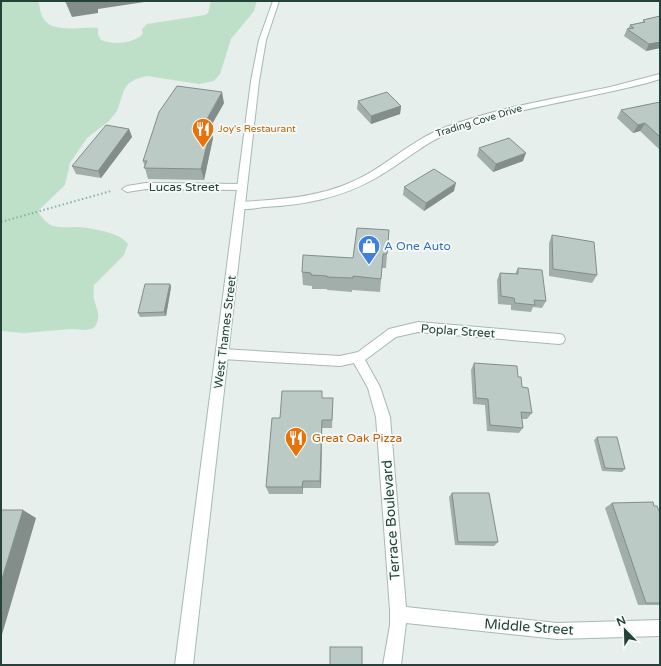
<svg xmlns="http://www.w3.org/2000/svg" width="661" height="666" font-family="'Varela Round',sans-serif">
<rect width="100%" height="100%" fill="#e6efeb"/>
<!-- green -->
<path fill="#bfe0c8" d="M1 1H38C40 6 40 12 42 16 50 35 82 26 98 28V35L101 40C114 45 132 44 143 34L142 29 147 24 205 15 208 13 211 1H257L254 11 231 39 220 74 214 81 199 84 147 76 136 79 128 84 124 90 117 111 109 121 87 138 70 163 65 185 38 211C41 217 46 223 53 226 61 228 70 227 79 227 91 228 122 233 128 244L124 255 94 285C94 290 93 295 94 299 97 311 102 317 94 328L86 330 71 329 24 333 1 331Z"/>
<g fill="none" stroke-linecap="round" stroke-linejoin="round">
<!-- street casing -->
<g stroke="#a8b8b2" stroke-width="2">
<g id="street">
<path d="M660 74V79L647 83C585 99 522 107 462 127 427 140 407 160 376 178 341 198 304 205 264 207 256 208 239 212 235 205L240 202C288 199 329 197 371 172 396 157 418 137 446 127 499 107 555 99 610 87 627 83 643 78 660 74Z"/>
<path d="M146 183 242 184 247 187 242 190 146 189 127 192 122 189 127 186Z"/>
<path d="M418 322 559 334 563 335 565 339 563 343 559 344 418 332 396 337 365 360 380 387 390 417 406 607 557 623 660 620V636L557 639 406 623 401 665H383L390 625V610L376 417 368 388 354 363 340 366 222 359 218 358 216 354 218 350 222 349 340 356 358 352 389 329Z"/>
</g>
</g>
<!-- secondary casing -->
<g stroke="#a4bbb3" stroke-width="2">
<path id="secondary" d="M273 1H279L266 40 259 81 193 665H175L251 81 259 40Z"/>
</g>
<!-- path -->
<path stroke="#86b3a5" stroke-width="2" stroke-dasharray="1.5 2.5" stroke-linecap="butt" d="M1 222 111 191"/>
<!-- street -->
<use href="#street" fill="#fff" fill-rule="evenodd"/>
<!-- secondary -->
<use href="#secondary" fill="#fff" fill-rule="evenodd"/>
</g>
<!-- wall -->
<g fill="#a1aea9">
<path d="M660 16V48L646 51 624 36 627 29H628L630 25 643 22V20Z"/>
<path d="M358 101 401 106 400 114 371 124 357 109Z"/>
<path d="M660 102V150L640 131 633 133 617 118 621 110Z"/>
<path d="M224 103 210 128 213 138 204 180 148 179 143 161Z"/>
<path d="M129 129 132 137 101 178 76 174 72 166Z"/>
<path d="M479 148 523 161 493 172 477 156Z"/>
<path d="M404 187 454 191 424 211 403 195Z"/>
<path d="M357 228 387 254 386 268H382L380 292 352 290V292L327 290V289H312V286L303 285 302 272 353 258Z"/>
<path d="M552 235 597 275 592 283 549 276V243Z"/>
<path d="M518 268 546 301 542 308 533 307 531 312 511 310V305L498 304 497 280 500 273 515 274Z"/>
<path d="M170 284 171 287 166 316 140 317 138 313Z"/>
<path d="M474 363 518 377 522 387 532 413 527 419H522L523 428 519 433 487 431 485 405 473 404 471 370Z"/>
<path d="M322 398H333L332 428H322L321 488H303V494H269L266 487 280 418Z"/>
<path d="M597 437 625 469 622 472 602 471 594 440Z"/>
<path d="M452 493 498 542 494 546 455 545 449 497Z"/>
<path d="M612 503 654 506 660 513V605H638L605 508Z"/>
</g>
<!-- shaded-wall -->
<g fill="#838d89">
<path d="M80 1H151L98 9V13L72 17 66 3Z"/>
<path d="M660 42V48L646 51 649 44Z"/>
<path d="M222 92 224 103 204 138 202 128Z"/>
<path d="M401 106 400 114 371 124V116Z"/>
<path d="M645 123 640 131 633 133 638 125Z"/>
<path d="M211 128 213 138 204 180 201 169Z"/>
<path d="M129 129 132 137 101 178 98 171Z"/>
<path d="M526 153 523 161 493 172 496 164Z"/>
<path d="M456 183 454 191 424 211 426 203Z"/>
<path d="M170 284 171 287 166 316 164 312Z"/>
<path d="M322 420V428L321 488 320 481Z"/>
<path d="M303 481V494L302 487Z"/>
<path d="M23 510 36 518 1 638V582Z"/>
</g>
<!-- building -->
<g fill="#bbcac4" stroke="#838d89">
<path d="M66 1H80L66 3Z"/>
<path d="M660 16V42L649 44 627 29 634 28 630 25 645 22 643 20Z"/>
<path d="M177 86 222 92 202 128H211L201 169 144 168 147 161H143L159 112Z"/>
<path d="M387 92 401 106 371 116 358 101Z"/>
<path d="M660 102V137L645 123 638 125 621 110Z"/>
<path d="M106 125 129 129 98 171 72 166Z"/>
<path d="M509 138 526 153 496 164 479 148Z"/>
<path d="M434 169 456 183 426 203 404 187Z"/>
<path d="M357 228 389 230 387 254H383L381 279 353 276V278L327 277V276L311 275V273L302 272 303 255 353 258Z"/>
<path d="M552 235 594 242 597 275 553 269Z"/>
<path d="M518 268 542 270 546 301 534 300 535 305 515 303 514 298 501 296 500 273 518 274Z"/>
<path d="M145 284H170L164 312 138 313Z"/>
<path d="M474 363 517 366 518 377H521L522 387 528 388 532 413 521 412 523 428 490 425 488 399 476 398Z"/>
<path d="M282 391H322V398H333L332 420H322L320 481H303L302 487H266L272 418H280Z"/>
<path d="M597 437H617L625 469 605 468Z"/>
<path d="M452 493H489L498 542H458Z"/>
<path d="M653 502 654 506H657L660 513V603H646L612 503Z"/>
<path d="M1 510H23L1 582Z"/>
<rect x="330" y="647" width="32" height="18"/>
</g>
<!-- icons -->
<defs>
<g id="restaurant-pin" transform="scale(1.15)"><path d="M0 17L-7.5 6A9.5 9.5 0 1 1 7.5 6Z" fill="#e8710a" stroke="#f7fbf9"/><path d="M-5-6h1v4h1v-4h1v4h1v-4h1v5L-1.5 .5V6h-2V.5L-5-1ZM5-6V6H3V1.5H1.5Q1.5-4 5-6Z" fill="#fff"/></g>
<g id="shop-pin" transform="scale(1.15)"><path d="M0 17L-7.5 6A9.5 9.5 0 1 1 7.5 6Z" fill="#3f7fe0" stroke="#f7fbf9"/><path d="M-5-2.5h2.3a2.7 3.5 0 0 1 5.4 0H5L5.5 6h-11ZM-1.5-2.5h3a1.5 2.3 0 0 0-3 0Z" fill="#fff"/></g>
</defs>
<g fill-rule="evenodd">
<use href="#restaurant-pin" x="203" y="129"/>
<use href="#shop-pin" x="369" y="246"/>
<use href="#restaurant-pin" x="296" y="438"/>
</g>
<g text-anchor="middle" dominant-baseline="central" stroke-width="3.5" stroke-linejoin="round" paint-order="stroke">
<!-- far-street labels -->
<g font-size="10" fill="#24423a" stroke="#f7fbf9">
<text transform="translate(479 121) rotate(-17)">Trading Cove Drive</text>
</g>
<!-- far-food labels -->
<g font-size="10" fill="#c56008" stroke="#f7fbf9" text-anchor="start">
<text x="218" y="129">Joy's Restaurant</text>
</g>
<!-- street labels -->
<g font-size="12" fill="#24423a" stroke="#f7fbf9">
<text x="184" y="187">Lucas Street</text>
<text transform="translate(458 331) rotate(4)">Poplar Street</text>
<text transform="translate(225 332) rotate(-83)">West Thames Street</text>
</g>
<!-- shop labels -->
<g font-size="12" fill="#366cbe" stroke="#f7fbf9" text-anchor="start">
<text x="384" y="246">A One Auto</text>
</g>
<!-- food labels -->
<g font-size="12" fill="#c56008" stroke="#f7fbf9" text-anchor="start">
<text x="312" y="438">Great Oak Pizza</text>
</g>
<!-- near-street labels -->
<g font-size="14" fill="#24423a" stroke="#f7fbf9">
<text transform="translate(391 520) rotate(-94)">Terrace Boulevard</text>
<text transform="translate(529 627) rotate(4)">Middle Street</text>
</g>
</g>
<!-- border -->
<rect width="661" height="666" fill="none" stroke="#24423a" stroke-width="4"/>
<!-- north arrow -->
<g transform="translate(625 630) rotate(337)" stroke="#f7fbf9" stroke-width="3" paint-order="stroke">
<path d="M0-3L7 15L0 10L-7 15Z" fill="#24423a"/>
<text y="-6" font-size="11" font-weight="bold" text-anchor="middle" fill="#24423a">N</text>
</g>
</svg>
